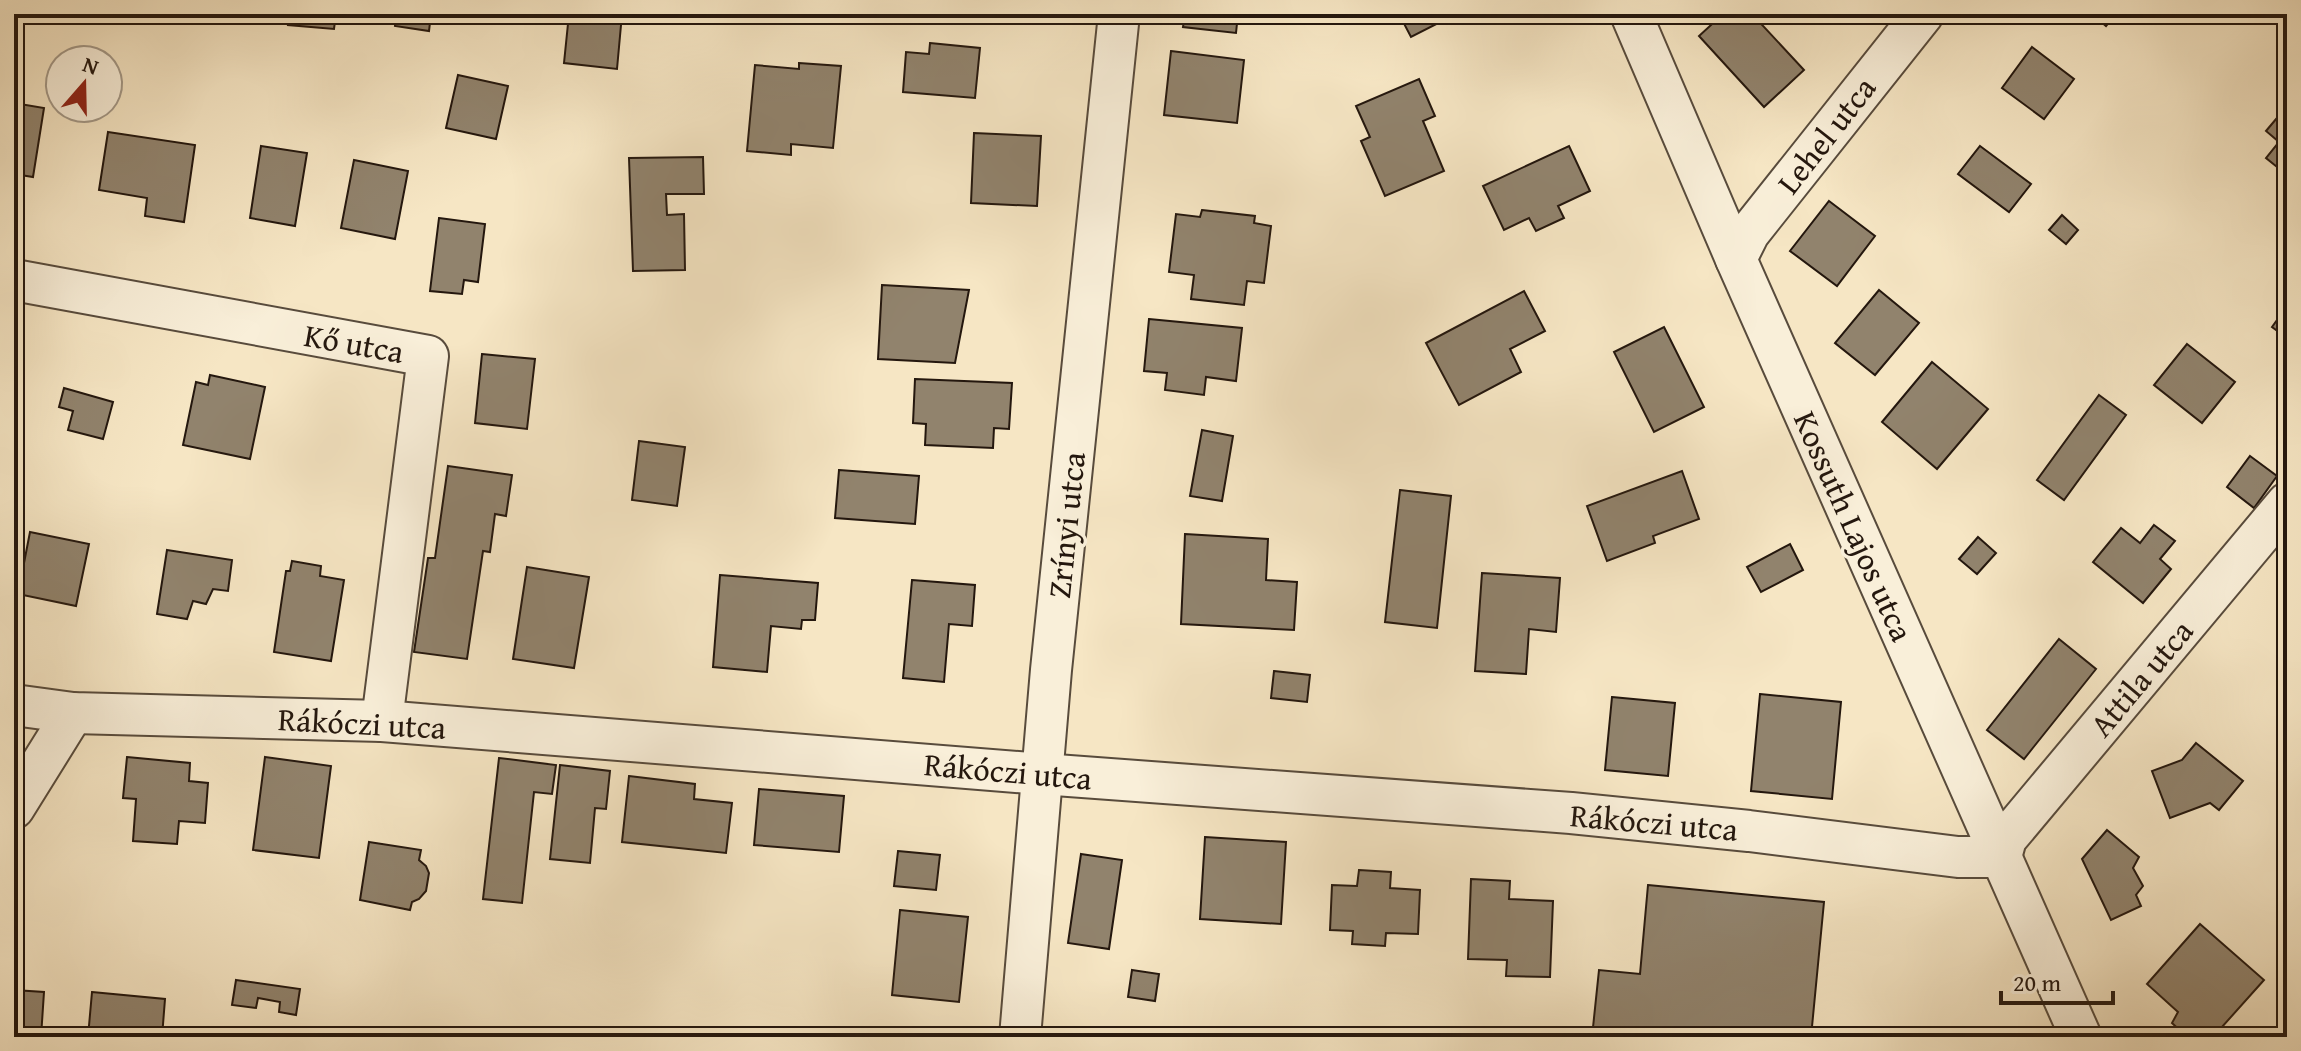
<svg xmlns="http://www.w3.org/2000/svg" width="2301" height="1051" font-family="'Gentium Book Plus',serif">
<rect width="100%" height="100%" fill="#f6e6c4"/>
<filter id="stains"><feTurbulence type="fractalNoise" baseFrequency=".0025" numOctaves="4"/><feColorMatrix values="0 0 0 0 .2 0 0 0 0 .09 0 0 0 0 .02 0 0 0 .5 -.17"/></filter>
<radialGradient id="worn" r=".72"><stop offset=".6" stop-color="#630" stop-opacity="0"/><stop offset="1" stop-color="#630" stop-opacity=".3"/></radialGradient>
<!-- building -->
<g fill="#91836d" stroke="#24170e" stroke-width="2">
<path d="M290 14H336L334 29 288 25Z"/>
<path d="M396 14H431L429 31 395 26Z"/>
<path d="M569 14H622L617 69 564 63Z"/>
<path d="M1185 14H1238L1236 33 1183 27Z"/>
<path d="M1399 14H1456L1411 37Z"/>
<path d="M1723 14H1752L1804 70 1764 107 1699 36Z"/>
<path d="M2092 14H2116L2106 26Z"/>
<path d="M930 43 980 48 975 98 903 92 906 52 929 54Z"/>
<path d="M2032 47 2074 79 2044 119 2002 88Z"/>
<path d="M1171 51 1244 60 1237 123 1164 115Z"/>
<path d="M799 63 841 66 833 148 791 144V155L747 151 755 65 799 69Z"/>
<path d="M458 75 508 86 496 139 446 128Z"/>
<path d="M1419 79 1435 116 1423 121 1444 171 1385 196 1361 141 1370 137 1356 106Z"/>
<path d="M14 103 44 108 33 177 14 174Z"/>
<path d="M2287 106V175L2266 158 2279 142 2266 131Z"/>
<path d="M108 132 195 145 184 222 145 216 147 198 99 190Z"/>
<path d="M974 133 1041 136 1037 206 971 203Z"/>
<path d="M261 146 307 153 295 226 250 218Z"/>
<path d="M1569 146 1590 191 1558 206 1564 218 1536 231 1529 218 1504 230 1483 186Z"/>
<path d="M1980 146 2031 184 2009 212 1958 174Z"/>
<path d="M703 157 704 194H666L667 215 684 214 685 270 633 271 629 158Z"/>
<path d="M354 160 408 171 395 239 341 228Z"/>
<path d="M1829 201 1875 236 1837 286 1790 251Z"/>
<path d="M1202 210 1255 216 1254 223 1271 226 1264 283 1247 281 1244 305 1191 299 1194 275 1169 272 1176 214 1200 217Z"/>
<path d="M2062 215 2078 230 2066 244 2049 230Z"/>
<path d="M439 218 485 224 478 282 464 280 462 294 430 291Z"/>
<path d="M882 285 969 290 955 363 878 359Z"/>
<path d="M1879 290 1919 323 1875 375 1835 343Z"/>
<path d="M1524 291 1545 331 1510 349 1521 372 1459 405 1426 343Z"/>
<path d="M2287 306V338L2272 327Z"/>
<path d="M1149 319 1242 328 1236 381 1206 377 1204 395 1165 390 1167 373 1144 371Z"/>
<path d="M1664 327 1704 407 1654 432 1614 352Z"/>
<path d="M2187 344 2235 382 2202 423 2154 385Z"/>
<path d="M482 354 535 359 527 429 475 423Z"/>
<path d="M1932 362 1988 409 1937 469 1882 422Z"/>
<path d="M210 375 265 387 250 459 183 445 196 382 208 385Z"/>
<path d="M915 379 1012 383 1009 429 994 428 993 448 925 445 926 424 913 423Z"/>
<path d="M64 388 113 402 103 439 68 430 73 411 59 407Z"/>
<path d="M2099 395 2126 415 2064 500 2037 480Z"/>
<path d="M1202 430 1233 436 1222 501 1190 496Z"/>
<path d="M639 441 685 447 677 506 632 500Z"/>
<path d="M2250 456 2277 476 2254 508 2227 487Z"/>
<path d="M448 466 512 475 506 516 495 514 490 552 483 551 467 659 414 652 428 558H435Z"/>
<path d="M839 470 919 476 915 524 835 518Z"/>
<path d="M1682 471 1699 519 1653 536 1655 543 1607 561 1587 506Z"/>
<path d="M1400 490 1451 496 1437 628 1385 622Z"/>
<path d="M2154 525 2175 541 2160 559 2171 569 2143 603 2093 562 2121 528 2140 543Z"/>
<path d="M30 532 89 544 76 606 18 594Z"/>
<path d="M1185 534 1268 539 1266 580 1297 582 1294 630 1181 624Z"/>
<path d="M1978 537 1996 553 1977 574 1959 559Z"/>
<path d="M1790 544 1803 570 1761 592 1747 567Z"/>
<path d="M167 550 232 560 228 591 213 589 206 604 193 601 187 619 157 614Z"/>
<path d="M292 561 321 566 320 576 344 580 331 661 274 652 286 571H290Z"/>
<path d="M527 567 589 577 574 668 513 659Z"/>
<path d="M1482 573 1560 578 1556 632 1529 629 1526 674 1475 671Z"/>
<path d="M720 575 818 583 815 620H802L801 629 771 626 767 672 713 667Z"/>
<path d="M912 580 975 585 972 626 949 624 944 682 903 678Z"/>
<path d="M2287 607V626L2278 619Z"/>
<path d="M2059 639 2096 669 2024 759 1987 730Z"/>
<path d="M1274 671 1310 675 1307 702 1271 698Z"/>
<path d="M1760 694 1841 702 1832 799 1751 791Z"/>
<path d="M1612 697 1675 703 1668 776 1605 770Z"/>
<path d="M2196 743 2243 781 2219 810 2210 803 2170 818 2152 771 2182 760Z"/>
<path d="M127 757 190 763 189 781 208 783 205 823 179 821 177 844 133 841 136 799 123 798Z"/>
<path d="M265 757 331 766 319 858 253 850Z"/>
<path d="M499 758 556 765 552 794 534 792 522 903 483 899Z"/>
<path d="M560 765 610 771 606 809 595 808 590 863 550 859Z"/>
<path d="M629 776 695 784 694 799 732 803 726 853 622 842Z"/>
<path d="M759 789 844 796 839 852 754 845Z"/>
<path d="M2107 830 2139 857 2133 868 2143 886 2136 895 2141 906 2111 920 2082 859Z"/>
<path d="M1205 837 1286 842 1281 924 1200 919Z"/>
<path d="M369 842 421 850 419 860 426 866 429 873 426 891 419 899 412 902 410 910 360 900Z"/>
<path d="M898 851 940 855 936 890 894 886Z"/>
<path d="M1081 854 1122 860 1109 949 1068 943Z"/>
<path d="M1359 870 1391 872 1390 888 1420 890 1418 934 1386 933 1385 946 1352 944 1353 931 1330 930 1332 885 1357 886Z"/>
<path d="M1471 879 1510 881 1509 899 1553 901 1550 977 1506 976 1507 960 1468 959Z"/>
<path d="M1648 885 1824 902 1811 1037H1592L1599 970 1640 974Z"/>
<path d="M900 910 968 917 959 1002 892 995Z"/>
<path d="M2200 924 2264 980 2213 1037H2187L2172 1023 2178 1012 2147 984Z"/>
<path d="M1132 970 1159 974 1155 1001 1128 997Z"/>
<path d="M236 980 300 989 296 1015 279 1012 280 1002 258 998 256 1008 232 1005Z"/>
<path d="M14 990 44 992 41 1037H14Z"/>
<path d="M92 992 165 999 162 1037H88Z"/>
<path d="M2287 1020V1037H2273Z"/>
</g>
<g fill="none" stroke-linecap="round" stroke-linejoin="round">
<!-- street casing -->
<g stroke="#584b3c" stroke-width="44">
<g id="street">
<path d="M1631 14 1736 259 2081 1037"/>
<path d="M1736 259 1749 233 1923 14"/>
<path d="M14 280 428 356 382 721"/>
<path d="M14 705 73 713 382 721 1042 774 1571 813 1749 831 1958 857H2001"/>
<path d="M14 808 73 713"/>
<path d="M2001 857 2006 839 2287 503"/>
<path d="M1020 1037 1051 670 1119 14"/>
</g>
</g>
<!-- street -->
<use href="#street" stroke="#f9efd9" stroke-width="40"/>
</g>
<g text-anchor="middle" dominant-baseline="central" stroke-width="7" stroke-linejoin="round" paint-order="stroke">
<!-- street labels -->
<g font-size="32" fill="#24170e" stroke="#f9efd9">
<text transform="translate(1826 135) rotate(-52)">Lehel utca</text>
<text transform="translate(354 343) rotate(10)">Kő utca</text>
<text transform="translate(1066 525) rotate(-84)">Zrínyi utca</text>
<text transform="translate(1854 526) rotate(66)">Kossuth Lajos utca</text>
<text transform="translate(2141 678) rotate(-50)">Attila utca</text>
<text transform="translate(362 723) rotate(3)">Rákóczi utca</text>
<text transform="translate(1008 771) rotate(5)">Rákóczi utca</text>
<text transform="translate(1654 822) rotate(5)">Rákóczi utca</text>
</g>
</g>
<!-- margin -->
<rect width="2301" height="1051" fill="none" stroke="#f6e6c4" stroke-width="48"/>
<rect x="16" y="16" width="2269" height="1019" fill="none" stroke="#24170e" stroke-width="4"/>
<rect x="24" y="24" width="2253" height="1003" fill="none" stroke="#24170e" stroke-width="2"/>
<!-- north arrow -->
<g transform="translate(84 84) rotate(20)"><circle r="38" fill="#f9efd9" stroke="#a49988" stroke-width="2"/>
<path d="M0-6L14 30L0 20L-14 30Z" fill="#8f2418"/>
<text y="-12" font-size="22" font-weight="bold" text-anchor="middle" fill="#24170e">N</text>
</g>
<!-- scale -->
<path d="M2001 991v12h112v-12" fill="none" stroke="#24170e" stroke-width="4"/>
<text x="2013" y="991" font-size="24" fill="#24170e" stroke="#f9efd9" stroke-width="6" paint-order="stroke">20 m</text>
<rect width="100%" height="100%" filter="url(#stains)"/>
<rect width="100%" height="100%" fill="url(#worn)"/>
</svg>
